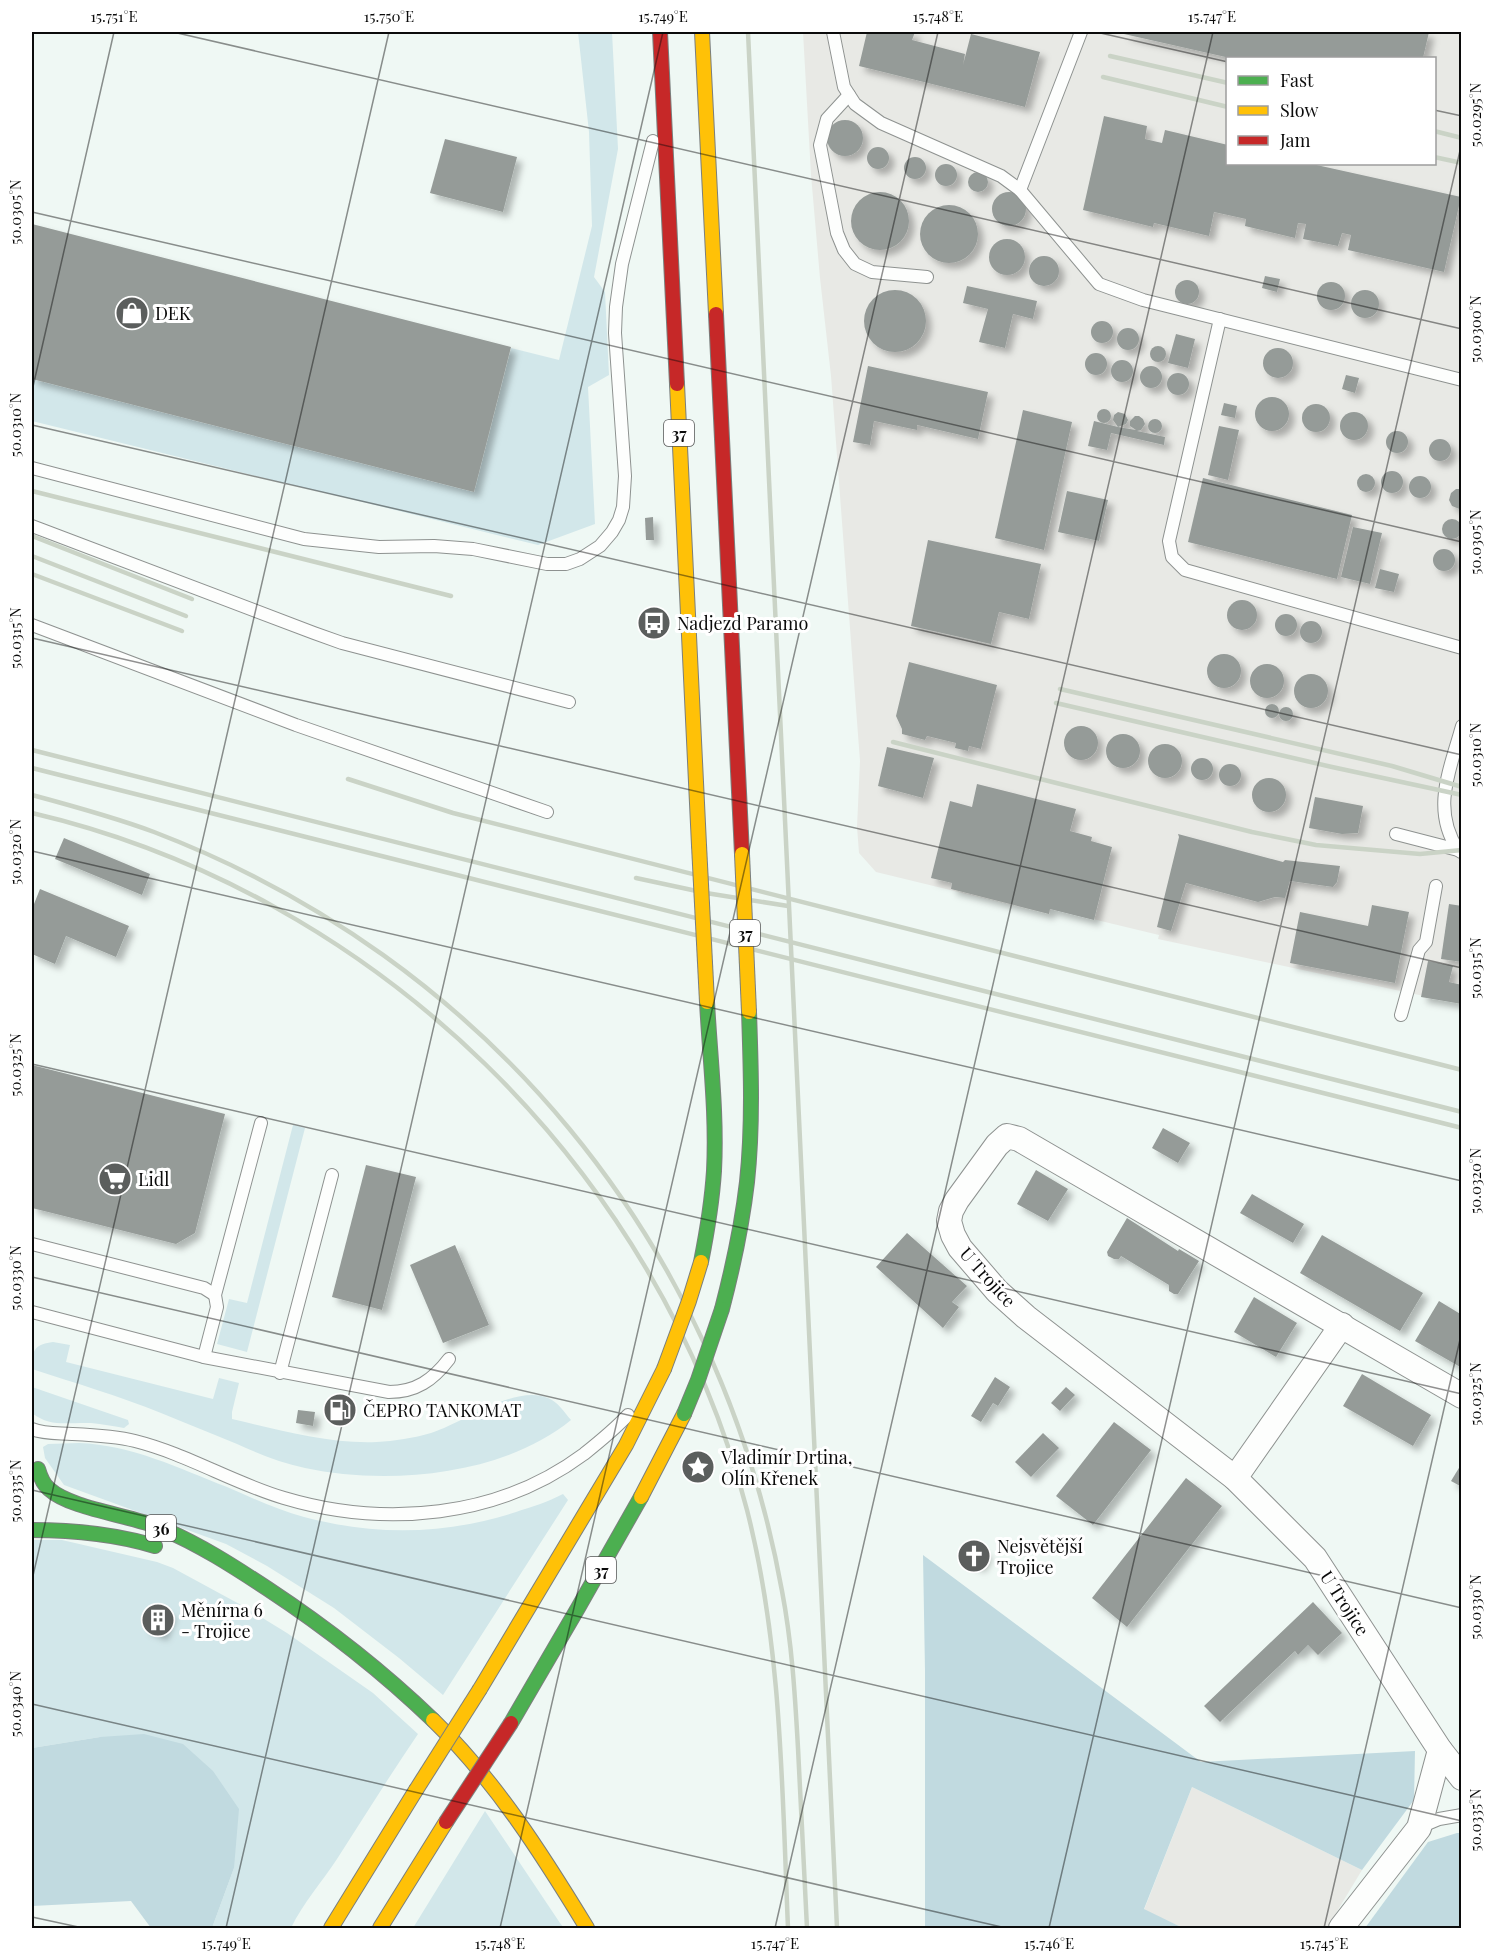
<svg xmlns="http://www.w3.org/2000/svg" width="1493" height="1960" font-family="'Playfair Display',serif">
<defs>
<filter id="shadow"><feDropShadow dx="5.5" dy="5.5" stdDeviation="3" flood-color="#0004"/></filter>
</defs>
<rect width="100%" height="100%" fill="#eff8f4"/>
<!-- industrial -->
<g fill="#e8e9e5" fill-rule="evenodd">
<path d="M803 32H1461V1004L1158 939 1159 935 1051 909 1049 914 876 872 859 853 857 827 860 761 831 376 820 278 811 175ZM1228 58H1434V164H1228Z"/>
<path d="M1192 1787 1362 1870 1327 1928H1183L1144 1910Z"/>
</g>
<!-- green -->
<g fill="#d2e7ea">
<path d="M578 32H612L618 149 594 277 605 292 609 375 588 387 595 524 538 545 32 421V379L474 492 511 348 559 360 592 226 589 132Z"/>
<path d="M293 1125 305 1128 247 1352 217 1344 229 1299 247 1303Z"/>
<path d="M53 1342 70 1345 66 1362 213 1399 219 1378 239 1383 232 1412V1419C279 1430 328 1444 377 1442 394 1441 414 1438 431 1433 464 1423 514 1384 548 1398 558 1402 564 1412 571 1420 504 1475 389 1486 305 1468 281 1463 259 1454 237 1444 212 1434 186 1423 161 1413 119 1396 75 1383 32 1369 31 1351 35 1344 53 1342Z"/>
<path d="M32 1387 128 1420 129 1424 124 1428C113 1426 102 1424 91 1423 69 1422 51 1428 32 1413Z"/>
<path d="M79 1443C132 1445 178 1468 227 1487 252 1498 278 1510 304 1517 376 1536 445 1535 516 1512 531 1507 548 1502 563 1494L568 1500 443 1695 399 1658 334 1608 267 1566 226 1544 64 1485 45 1458 43 1447 48 1444Z"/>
<path d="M32 1540H62L157 1562 173 1568 243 1606 287 1633 373 1693 418 1734C390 1775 364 1817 337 1859 322 1882 303 1903 291 1928H212L234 1868 100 1737 32 1748Z"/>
<path d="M485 1811 560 1923 564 1928H413Z"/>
</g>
<!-- forest -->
<g fill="#c1dae0">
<path d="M923 1555 1201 1762 1415 1751 1414 1800 1362 1870 1192 1787 1144 1909 1183 1928H925V1671Z"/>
<path d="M144 1734 183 1744 213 1771 239 1809 234 1868 212 1928H151L131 1901 32 1906V1748L100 1737Z"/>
<path d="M1457 1833H1462L1461 1928H1365L1428 1842Z"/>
</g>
<!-- building -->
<g fill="#959b98" filter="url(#shadow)">
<path d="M867 32H915L912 40 965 54 963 65 971 34 1040 52 1025 107 859 66Z"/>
<path d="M1125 32H1429L1423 58H1230L1124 34Z"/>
<path d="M1104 116 1147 126 1145 139 1162 143 1165 130 1228 145V164H1312L1461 197 1444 272 1348 250 1351 235 1342 233 1338 246 1303 239 1306 224 1298 223 1295 238 1245 226 1246 219 1214 212 1209 236 1154 223 1153 227 1083 210Z"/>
<circle cx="845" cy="138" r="18"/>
<path d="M445 139 517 157 503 212 430 193Z"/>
<circle cx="878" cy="158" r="11"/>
<circle cx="915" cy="168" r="11"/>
<circle cx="946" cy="175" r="11"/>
<circle cx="978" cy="182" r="10"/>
<circle cx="880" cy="221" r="29"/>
<circle cx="1009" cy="209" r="17"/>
<circle cx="949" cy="234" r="29"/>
<path d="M32 224 511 347 474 492 32 379Z"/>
<circle cx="1007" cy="257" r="18"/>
<circle cx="1044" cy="271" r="15"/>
<path d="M1265 276 1280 279 1277 292 1262 288Z"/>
<circle cx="1187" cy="292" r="12"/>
<circle cx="1331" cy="296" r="14"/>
<path d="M967 286 1037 301 1033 319 1013 314 1005 348 979 342 988 309 963 303Z"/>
<circle cx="895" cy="321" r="31"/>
<circle cx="1365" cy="304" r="14"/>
<circle cx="1102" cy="332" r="11"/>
<circle cx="1128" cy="339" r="11"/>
<path d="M1176 334 1195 339 1188 368 1168 363Z"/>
<circle cx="1158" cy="354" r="8"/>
<circle cx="1278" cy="363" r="15"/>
<circle cx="1096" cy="364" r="11"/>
<circle cx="1122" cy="371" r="11"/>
<path d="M868 366 988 392 978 439 917 425V430L874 421 870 445 853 442Z"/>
<circle cx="1151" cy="377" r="11"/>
<circle cx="1178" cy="384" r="11"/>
<path d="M1346 375 1359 378 1355 393 1342 389Z"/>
<circle cx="1272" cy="414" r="17"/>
<path d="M1224 403 1237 406 1235 418 1221 415Z"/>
<circle cx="1316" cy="418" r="14"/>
<circle cx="1104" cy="416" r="7"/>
<path d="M1023 410 1072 422 1044 550 995 538Z"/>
<circle cx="1354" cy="426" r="14"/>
<path d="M1118 412 1125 414 1128 420 1126 424 1118 427 1136 430 1130 426V421L1135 416H1139L1143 419 1145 424 1141 430 1137 431 1165 437 1164 445 1111 433 1107 450 1088 446 1094 421 1118 427 1113 420 1114 415Z"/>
<circle cx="1155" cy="426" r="7"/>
<path d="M1219 426 1239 430 1228 480 1208 475Z"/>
<circle cx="1397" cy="442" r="11"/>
<circle cx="1440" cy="450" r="11"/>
<circle cx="1392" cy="482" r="11"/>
<circle cx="1366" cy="483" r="9"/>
<circle cx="1420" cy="487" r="11"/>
<path d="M1203 478 1352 515 1337 579 1188 542Z"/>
<path d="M1456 489H1462V510L1452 506 1449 500 1451 493Z"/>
<path d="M1067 491 1108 500 1099 541 1058 532Z"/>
<path d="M653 517 654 540H646L645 518Z"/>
<circle cx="1452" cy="529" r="10"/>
<path d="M1353 527 1382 533 1370 584 1341 577Z"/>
<path d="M928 540 1041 564 1029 619 999 612 991 644 911 626Z"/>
<circle cx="1444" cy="560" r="11"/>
<path d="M1380 569 1399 574 1394 592 1375 588Z"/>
<circle cx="1242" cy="615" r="15"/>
<circle cx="1286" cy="625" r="11"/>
<circle cx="1311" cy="632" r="11"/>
<circle cx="1224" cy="671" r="17"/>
<path d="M909 662 997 685 981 749 969 746 968 751 955 748 956 743 927 736 925 740 902 734V729L896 716Z"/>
<circle cx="1267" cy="681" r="17"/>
<circle cx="1311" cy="691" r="17"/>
<circle cx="1272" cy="711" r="7"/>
<circle cx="1286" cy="714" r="7"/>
<circle cx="1081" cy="743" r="17"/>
<circle cx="1123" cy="751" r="17"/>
<circle cx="1165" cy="761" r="17"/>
<path d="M887 747 934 758 923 798 878 786Z"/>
<circle cx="1202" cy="769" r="11"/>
<circle cx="1230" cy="775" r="11"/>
<circle cx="1269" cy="795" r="17"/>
<path d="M977 784 1076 809 1070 831 1092 837 1091 841 1112 847 1094 920 1050 909 1049 914 951 889 952 883 931 878 950 801 972 807Z"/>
<path d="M1315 797 1363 806 1358 833 1342 834 1309 828Z"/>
<path d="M1178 834 1283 862 1285 860 1340 866 1337 882 1333 887 1290 881 1285 898 1275 897 1258 902 1186 883 1171 931 1157 927 1179 837Z"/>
<path d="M64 838 150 874 142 895 55 859Z"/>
<path d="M40 889 129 926 116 957 66 936 55 964 32 954V909Z"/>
<path d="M1449 904 1462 906V962L1441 959Z"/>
<path d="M1372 905 1409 912 1395 983 1290 963 1300 912 1368 926Z"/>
<path d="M1428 961 1453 966 1449 982 1462 985V1004L1421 997Z"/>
<path d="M32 1065 225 1114 195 1233 176 1244 32 1208Z"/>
<path d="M1163 1128 1190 1143 1178 1163 1152 1148Z"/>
<path d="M366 1165 416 1177 382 1310 332 1297Z"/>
<path d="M1036 1170 1068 1189 1048 1221 1017 1204Z"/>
<path d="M1252 1194 1304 1224 1293 1243 1240 1213Z"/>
<path d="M1127 1218 1178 1251 1179 1249 1199 1261 1178 1294H1174L1169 1291V1285L1121 1256 1119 1259H1114L1108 1256 1107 1252Z"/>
<path d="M907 1233 967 1286 952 1302 959 1307 943 1328 876 1267Z"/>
<path d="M1322 1235 1423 1293 1400 1331 1300 1273Z"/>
<path d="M455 1245 489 1325 443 1343 410 1265Z"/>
<path d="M1254 1297 1297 1323 1276 1357 1234 1332Z"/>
<path d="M1439 1301 1462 1315V1368L1415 1341Z"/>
<path d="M1362 1374 1431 1415 1413 1446 1343 1406Z"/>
<path d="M995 1377 1010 1387 998 1406 993 1403 981 1422 971 1416Z"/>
<path d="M1066 1387 1075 1395 1060 1411 1051 1403Z"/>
<path d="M298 1410 315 1412 313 1426 296 1423Z"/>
<path d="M1114 1422 1151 1450 1093 1525 1056 1496Z"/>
<path d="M1043 1433 1059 1448 1031 1477 1015 1462Z"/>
<path d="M1462 1463V1487L1451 1481Z"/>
<path d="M1186 1478 1222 1506 1127 1627 1092 1598Z"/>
<path d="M969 1544 987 1553 980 1567 961 1558Z"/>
<path d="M1313 1602 1342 1633 1318 1655 1308 1645 1298 1655 1295 1651 1220 1722 1204 1706Z"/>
<path d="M154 1606 171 1613 162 1635 145 1628Z"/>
</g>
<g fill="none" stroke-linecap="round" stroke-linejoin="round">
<!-- lane casing -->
<g stroke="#8e9290" stroke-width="14">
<g id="lane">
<path d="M833 32 844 87 855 104 881 123 1001 176 1020 190 1099 284 1143 300 1462 380"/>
<path d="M849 95 827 119 820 145 837 233 844 250 855 264 872 272 927 277"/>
<path d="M1020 190 1081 32"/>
<path d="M1220 319 1169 541 1172 557 1185 570 1462 648"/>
<path d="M32 468 304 539 379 547 434 546 473 549 547 564H566L580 559 600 546 612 532 619 520 623 507 625 476 615 333 616 307 622 264 653 141"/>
<path d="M32 526 314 633 342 643 569 702"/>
<path d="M32 625 296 725 547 812"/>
<path d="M1396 834 1458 850 1461 852"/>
<path d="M1458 850C1431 809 1450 770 1462 726"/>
<path d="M1401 1015 1419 950 1426 942 1436 886"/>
<path d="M32 1244 204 1288 215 1295"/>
<path d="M32 1312 204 1357 389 1392C416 1392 433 1380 449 1359"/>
<path d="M204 1357 217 1307 215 1295 261 1123"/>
<path d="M280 1373 332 1175"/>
<path d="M32 1429C44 1434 58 1433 72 1434 93 1435 115 1436 135 1441 187 1454 233 1483 284 1498 385 1528 498 1518 584 1454 599 1442 615 1429 628 1415"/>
<path d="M1420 1827 1439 1819 1462 1815"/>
</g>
</g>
<!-- street casing -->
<g stroke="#8e9290" stroke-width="26">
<g id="street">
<path d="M1462 1396 1019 1139 1007 1136 997 1145 957 1200 951 1211 949 1221 953 1235 960 1248 997 1291 1026 1317 1235 1478 1315 1558 1440 1750 1462 1778"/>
<path d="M1235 1478 1342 1325"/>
<path d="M1341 1928 1419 1828 1440 1750"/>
</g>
</g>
<!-- fast casing -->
<g stroke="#7b7f7d" stroke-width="16">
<g id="fast">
<path d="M701 1262C707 1232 712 1202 714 1171 717 1115 710 1058 707 1002"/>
<path d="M722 1309C733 1267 742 1225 747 1182 753 1126 751 1069 749 1012"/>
<path d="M38 1469C40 1476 43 1484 49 1489 71 1509 130 1515 161 1528 199 1544 233 1566 268 1589 327 1628 382 1671 433 1720"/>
<path d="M32 1530C74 1530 115 1534 155 1546"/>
<path d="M511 1723 578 1608 641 1497"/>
</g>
</g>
<!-- slow casing -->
<g stroke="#7b7f7d" stroke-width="16">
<g id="slow">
<path d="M702 32 716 314"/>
<path d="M677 384 699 845"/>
<path d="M641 1497 684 1414"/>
<path d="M480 1689 626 1445 664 1369"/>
<path d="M433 1720C495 1780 542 1854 587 1928"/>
<path d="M331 1928 416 1790"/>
<path d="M380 1928 446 1822"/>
</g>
</g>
<!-- jam casing -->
<g stroke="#7b7f7d" stroke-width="16">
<g id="jam">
<path d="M660 32 677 384"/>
<path d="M716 314 742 854"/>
</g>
</g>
<!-- lane -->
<use href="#lane" stroke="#fdfefd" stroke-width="12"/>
<!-- street -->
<use href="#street" stroke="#fdfefd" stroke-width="24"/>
<!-- fast -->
<use href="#fast" stroke="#4caf50" stroke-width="14"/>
<!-- slow -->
<use href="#slow" stroke="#ffc107" stroke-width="14"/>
<!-- jam -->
<use href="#jam" stroke="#c62828" stroke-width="14"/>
<!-- rail -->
<g stroke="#cad3c6" stroke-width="4.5">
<path d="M748 32 837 1928"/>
<path d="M1110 56 1228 83"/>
<path d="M1103 77 1228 107"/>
<path d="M1434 131 1462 138"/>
<path d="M1434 157 1462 163"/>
<path d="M32 491 451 596"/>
<path d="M32 536 192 599"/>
<path d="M32 556 186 616"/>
<path d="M32 574 182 631"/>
<path d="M1060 689 1392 766 1462 787"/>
<path d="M1056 703 1332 767 1462 795"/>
<path d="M893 742 1252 832 1316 845 1420 854 1462 850"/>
<path d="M32 750 1462 1112"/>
<path d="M32 768 1462 1128"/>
<path d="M348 779 453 813 1462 1070"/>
<path d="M32 795C73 806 114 817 154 832 486 959 719 1242 782 1591 792 1643 795 1695 798 1748 801 1808 804 1868 807 1928"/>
<path d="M32 813C375 893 659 1170 747 1510 782 1647 782 1789 788 1928"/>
<path d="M636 878 706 893 788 906"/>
</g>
<!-- fast-bridge casing -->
<g stroke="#7b7f7d" stroke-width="16" stroke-linecap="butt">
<path id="fast-bridge" d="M684 1414 698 1380 722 1309"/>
</g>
<!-- slow-bridge casing -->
<g stroke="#7b7f7d" stroke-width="16" stroke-linecap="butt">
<g id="slow-bridge">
<path d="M699 845 707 1002"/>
<path d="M742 854 749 1012"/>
<path d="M664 1369 689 1301 701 1262"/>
<path d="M416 1790 480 1689"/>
</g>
</g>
<!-- jam-bridge casing -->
<g stroke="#7b7f7d" stroke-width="16" stroke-linecap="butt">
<path id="jam-bridge" d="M446 1822 511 1723"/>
</g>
<!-- fast-bridge -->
<use href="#fast-bridge" stroke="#4caf50" stroke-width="14"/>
<!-- slow-bridge -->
<use href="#slow-bridge" stroke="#ffc107" stroke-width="14"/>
<!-- jam-bridge -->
<use href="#jam-bridge" stroke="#c62828" stroke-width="14"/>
</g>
<!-- ticks -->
<path fill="none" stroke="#0b0b0b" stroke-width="1.5" stroke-opacity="0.45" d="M173 32 1462 329M1096 32 1228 62M1434 110 1462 116M32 212 1462 542M32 391 114 32M32 425 1462 755M32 638 1462 968M32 851 1462 1181M32 1064 1462 1394M32 1277 1462 1608M32 1490 1462 1821M32 1580 389 32M32 1704 1006 1928M32 1917 83 1928M226 1928 663 32M500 1928 938 32M775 1928 1213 32M1049 1928 1462 142M1324 1928 1462 1331"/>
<!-- icons -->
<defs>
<g id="shop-disc" transform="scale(1.725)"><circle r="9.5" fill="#5b5e5d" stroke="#fff"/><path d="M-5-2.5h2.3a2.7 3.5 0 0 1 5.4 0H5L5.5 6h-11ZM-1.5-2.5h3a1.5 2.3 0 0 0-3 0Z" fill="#fff"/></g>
<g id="bus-disc" transform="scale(1.725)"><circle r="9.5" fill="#5b5e5d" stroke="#fff"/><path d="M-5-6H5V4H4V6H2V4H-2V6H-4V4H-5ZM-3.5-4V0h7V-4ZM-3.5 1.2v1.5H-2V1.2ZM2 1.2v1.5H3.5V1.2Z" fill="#fff"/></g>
<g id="supermarket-disc" transform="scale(1.725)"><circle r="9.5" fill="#5b5e5d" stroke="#fff"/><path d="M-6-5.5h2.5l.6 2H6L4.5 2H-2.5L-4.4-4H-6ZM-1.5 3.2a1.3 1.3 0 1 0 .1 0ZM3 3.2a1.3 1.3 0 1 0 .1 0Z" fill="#fff"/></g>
<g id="fuel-disc" transform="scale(1.725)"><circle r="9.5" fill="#5b5e5d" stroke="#fff"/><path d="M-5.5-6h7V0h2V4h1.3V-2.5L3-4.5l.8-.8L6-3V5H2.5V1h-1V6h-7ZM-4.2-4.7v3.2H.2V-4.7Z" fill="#fff"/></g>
<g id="sight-disc" transform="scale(1.725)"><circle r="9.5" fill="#5b5e5d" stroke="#fff"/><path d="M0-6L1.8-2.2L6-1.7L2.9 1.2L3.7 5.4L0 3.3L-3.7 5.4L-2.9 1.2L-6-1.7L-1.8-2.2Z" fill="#fff"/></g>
<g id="church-disc" transform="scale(1.725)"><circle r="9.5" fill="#5b5e5d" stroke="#fff"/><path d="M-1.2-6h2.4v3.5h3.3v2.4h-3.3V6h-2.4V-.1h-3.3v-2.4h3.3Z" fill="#fff"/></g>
<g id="building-disc" transform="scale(1.725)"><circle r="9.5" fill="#5b5e5d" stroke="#fff"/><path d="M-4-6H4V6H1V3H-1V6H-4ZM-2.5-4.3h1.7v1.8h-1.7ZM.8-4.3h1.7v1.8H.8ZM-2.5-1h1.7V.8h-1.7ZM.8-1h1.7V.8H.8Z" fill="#fff"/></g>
</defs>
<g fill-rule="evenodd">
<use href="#shop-disc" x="132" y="313"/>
<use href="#bus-disc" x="654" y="623"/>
<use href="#supermarket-disc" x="115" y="1179"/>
<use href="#fuel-disc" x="340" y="1410"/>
<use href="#sight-disc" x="698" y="1467"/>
<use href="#church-disc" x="974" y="1556"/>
<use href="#building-disc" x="158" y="1620"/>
</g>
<g text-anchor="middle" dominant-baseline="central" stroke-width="6" stroke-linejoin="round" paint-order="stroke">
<!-- shield labels -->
<g fill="#fff" stroke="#545454" stroke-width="1.5">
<rect x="664" y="420" width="30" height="26" rx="4.5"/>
<rect x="730" y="920" width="30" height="26" rx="4.5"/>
<rect x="146" y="1515" width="30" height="26" rx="4.5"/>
<rect x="586" y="1557" width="30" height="26" rx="4.5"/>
</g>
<g font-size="16" font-weight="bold" fill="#0b0b0b">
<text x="679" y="433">37</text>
<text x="745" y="933">37</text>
<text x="161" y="1528">36</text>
<text x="601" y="1570">37</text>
</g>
<!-- poi labels -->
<g font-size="18" fill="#0b0b0b" stroke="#fff" text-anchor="start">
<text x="155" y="313">DEK</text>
<text x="677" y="623">Nadjezd Paramo</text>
<text x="138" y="1179">Lidl</text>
<text x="363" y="1410">ČEPRO TANKOMAT</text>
<text x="721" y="1457">Vladimír Drtina,<tspan x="721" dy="21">Olín Křenek</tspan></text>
<text x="997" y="1546">Nejsvětější<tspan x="997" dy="21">Trojice</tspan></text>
<text x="181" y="1610">Měnírna 6<tspan x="181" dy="21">- Trojice</tspan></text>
</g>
<!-- street labels -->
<g font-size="18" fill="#0b0b0b" stroke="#fff">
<text transform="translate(988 1277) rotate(48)">U Trojice</text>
<text transform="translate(1345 1603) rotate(57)">U Trojice</text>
</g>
</g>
<!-- border -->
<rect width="1493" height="1960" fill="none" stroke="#ffffff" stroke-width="66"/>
<!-- legend -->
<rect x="1226" y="57" width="210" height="108" fill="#ffffff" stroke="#9d9d9d" stroke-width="1.5"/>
<rect x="1238" y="76" width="30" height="9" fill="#4caf50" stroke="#9d9d9d" stroke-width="1.5"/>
<text x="1280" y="87" font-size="18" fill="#0b0b0b">Fast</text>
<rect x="1238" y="106" width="30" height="9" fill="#ffc107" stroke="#9d9d9d" stroke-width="1.5"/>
<text x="1280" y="117" font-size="18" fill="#0b0b0b">Slow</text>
<rect x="1238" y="136" width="30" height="9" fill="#c62828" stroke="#9d9d9d" stroke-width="1.5"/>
<text x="1280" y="147" font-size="18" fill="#0b0b0b">Jam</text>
<rect x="33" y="33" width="1427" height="1894" fill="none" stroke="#0b0b0b" stroke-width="2"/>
<g font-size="15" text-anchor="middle" fill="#0b0b0b">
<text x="114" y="22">15.751°E</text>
<text x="389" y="22">15.750°E</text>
<text x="663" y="22">15.749°E</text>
<text x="938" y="22">15.748°E</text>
<text x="1212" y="22">15.747°E</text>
<text transform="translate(1476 115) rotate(-90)" y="5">50.0295°N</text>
<text transform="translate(16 212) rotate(-90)" y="5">50.0305°N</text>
<text transform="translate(1476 329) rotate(-90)" y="5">50.0300°N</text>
<text transform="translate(16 425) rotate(-90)" y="5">50.0310°N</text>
<text transform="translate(1476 542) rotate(-90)" y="5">50.0305°N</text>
<text transform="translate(16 638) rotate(-90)" y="5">50.0315°N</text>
<text transform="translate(1476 755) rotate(-90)" y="5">50.0310°N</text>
<text transform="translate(16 852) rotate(-90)" y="5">50.0320°N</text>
<text transform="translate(1476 968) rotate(-90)" y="5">50.0315°N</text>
<text transform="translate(16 1065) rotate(-90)" y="5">50.0325°N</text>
<text transform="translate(1476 1181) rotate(-90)" y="5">50.0320°N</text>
<text transform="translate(16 1278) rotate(-90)" y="5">50.0330°N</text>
<text transform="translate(1476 1394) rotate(-90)" y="5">50.0325°N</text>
<text transform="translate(16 1491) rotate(-90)" y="5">50.0335°N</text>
<text transform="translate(1476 1607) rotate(-90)" y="5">50.0330°N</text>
<text transform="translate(16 1704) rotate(-90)" y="5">50.0340°N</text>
<text transform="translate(1476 1820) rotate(-90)" y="5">50.0335°N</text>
<text x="226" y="1949">15.749°E</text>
<text x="500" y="1949">15.748°E</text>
<text x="775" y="1949">15.747°E</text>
<text x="1049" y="1949">15.746°E</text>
<text x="1324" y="1949">15.745°E</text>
</g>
</svg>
